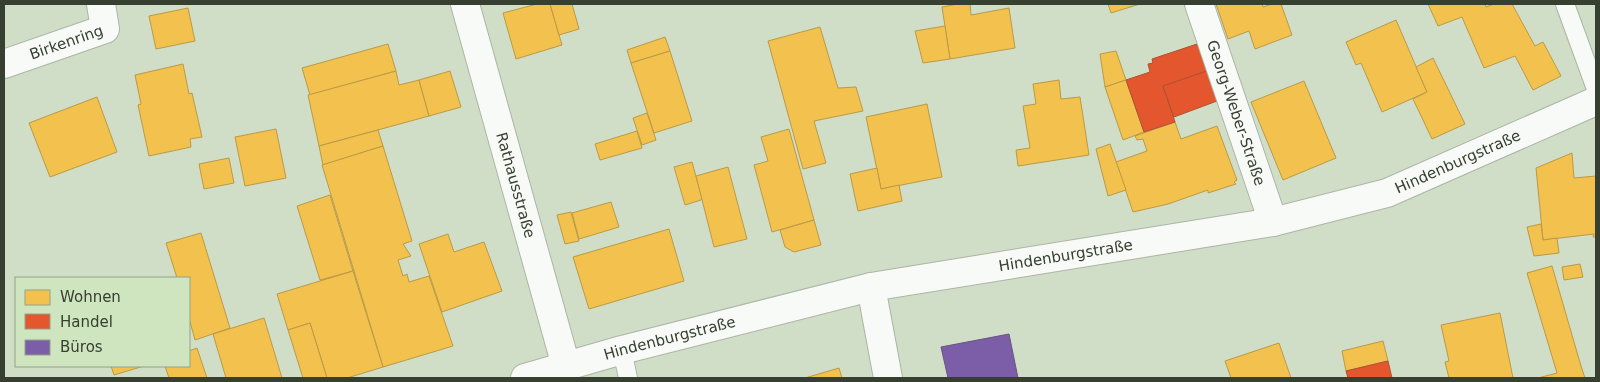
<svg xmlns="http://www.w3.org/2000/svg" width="1600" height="382" font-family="'DejaVu Sans',sans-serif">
<rect width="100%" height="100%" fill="#d0ddc7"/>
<!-- homes -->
<g fill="#f2c14e" stroke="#ba9a45">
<path d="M537 4H550L562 45 516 59 503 13Z"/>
<path d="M550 4H572L579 29 559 35Z"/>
<path d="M958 4H970L971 15 1009 8 1015 48 950 59 942 7Z"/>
<path d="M1108 4H1140L1111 13Z"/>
<path d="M1216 4H1262L1263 7 1272 4H1281L1292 35 1255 49 1249 31 1228 39Z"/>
<path d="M1428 4H1485L1486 7 1494 4H1512L1535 46 1543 42 1561 76 1533 90 1515 56 1484 68 1462 17 1438 26Z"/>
<path d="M188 8 195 41 156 49 149 16Z"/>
<path d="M1396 20 1427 92 1382 112 1361 63 1356 65 1346 42Z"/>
<path d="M945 26 950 59 923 63 915 31Z"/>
<path d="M820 27 838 88 856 87 863 111 814 121 826 163 803 169 768 41Z"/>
<path d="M665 37 670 51 631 63 627 50Z"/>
<path d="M388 44 396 71 310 95 302 68Z"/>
<path d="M670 51 692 121 654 133 631 63Z"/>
<path d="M1116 51 1126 80 1105 87 1100 54Z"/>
<path d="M1433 58 1465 124 1432 139 1413 99 1427 92 1416 67Z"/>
<path d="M183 64 189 94 192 93 202 137 190 139 191 147 149 156 138 105 141 104 135 75Z"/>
<path d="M396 71 399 85 419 80 429 116 319 146 308 95Z"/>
<path d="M450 71 461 107 429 116 419 80Z"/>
<path d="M1059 80 1061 99 1080 97 1089 155 1018 166 1016 150 1030 148 1023 106 1036 104 1033 84Z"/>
<path d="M1126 80 1144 132 1123 140 1105 87Z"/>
<path d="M1304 81 1336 158 1283 180 1251 102Z"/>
<path d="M97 97 117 152 50 177 29 123Z"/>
<path d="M927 104 942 177 881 189 866 117Z"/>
<path d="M647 113 656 140 642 145 633 118Z"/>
<path d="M1175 122 1181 139 1217 126 1237 180 1234 182 1236 184 1208 193V190L1168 204 1133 212 1116 162 1147 151 1143 139 1137 140 1135 136Z"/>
<path d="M276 129 286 178 245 186 235 137Z"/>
<path d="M789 129 814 220 772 232 754 165 768 161 761 137Z"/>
<path d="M378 130 383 146 323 165 319 146Z"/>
<path d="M637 131 642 148 600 160 595 144Z"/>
<path d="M1110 144 1126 190 1108 196 1096 149Z"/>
<path d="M383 146 412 241 403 244 411 256 398 260 403 276 407 274 409 282 429 276 453 346 383 367 322 165Z"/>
<path d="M1572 153 1574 178 1596 176V237H1593L1594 234 1543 240 1536 168Z"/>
<path d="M229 158 234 183 204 189 199 164Z"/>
<path d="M692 162 702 198 701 200 685 205 674 167Z"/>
<path d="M728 167 747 239 714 247 696 176Z"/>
<path d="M877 168 881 189 899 185 902 201 858 211 850 174Z"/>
<path d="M330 195 353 271 320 280 297 206Z"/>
<path d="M611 202 619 227 579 239 572 213Z"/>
<path d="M571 212 579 241 565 244 557 215Z"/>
<path d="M814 220 821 245 794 252 785 247 780 230Z"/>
<path d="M1541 224 1543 240 1557 238 1559 253 1534 256 1527 227Z"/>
<path d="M669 229 684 281 589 309 573 257Z"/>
<path d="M201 233 230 328 195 340 189 318V278H177L166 243Z"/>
<path d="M448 234 454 252 484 242 502 291 442 312 419 244Z"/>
<path d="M1580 264 1583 277 1564 280 1562 267Z"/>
<path d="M1552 266 1581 366 1585 378H1538L1557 373 1527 273Z"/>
<path d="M353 271 383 367 347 378H327L310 323 288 330 277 294Z"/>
<path d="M1500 313 1513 378H1449L1445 362 1449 361 1441 325Z"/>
<path d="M264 318 282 378H226L213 334Z"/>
<path d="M310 323 327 378H303L288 330Z"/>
<path d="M1383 341 1388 361 1346 371 1342 351Z"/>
<path d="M1279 343 1291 378H1231L1225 361Z"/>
<path d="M197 348 207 378H169L165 366H189V351Z"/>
<path d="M111 366H144L114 375Z"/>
<path d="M839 368 842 378H805Z"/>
</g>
<!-- shops -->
<g fill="#e4572e" stroke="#b0502f">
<path d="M1197 44 1207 71 1163 86 1175 122 1144 132 1126 80 1150 72 1148 64 1153 63 1152 59Z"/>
<path d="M1207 71 1217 101 1174 117 1163 86Z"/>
<path d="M1388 361 1392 378H1348L1346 371Z"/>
</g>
<!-- offices -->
<path fill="#7b5ea7" stroke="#665583" d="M1009 334 1018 378H948L941 347Z"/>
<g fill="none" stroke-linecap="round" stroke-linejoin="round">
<!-- lane casing -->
<g stroke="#acb5a5" stroke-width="20">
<g id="lane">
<path d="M1565 4 1596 89"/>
<path d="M622 350 628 378"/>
</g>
</g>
<!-- street casing -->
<g stroke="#acb5a5" stroke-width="30">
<g id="street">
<path id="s1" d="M465 4 566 366"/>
<path id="s2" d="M1199 4 1273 222"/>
<path id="s3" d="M4 64 105 29 101 4"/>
<path d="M871 287 888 378"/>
</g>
</g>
<!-- secondary casing -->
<g stroke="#acb5a5" stroke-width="30">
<g id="secondary">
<path id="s4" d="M525 378 622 350 871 287 1273 222 1387 193 1596 101"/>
</g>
</g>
<!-- lane -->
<use href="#lane" stroke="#f8faf7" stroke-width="18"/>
<!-- street -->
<use href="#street" stroke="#f8faf7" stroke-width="28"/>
<!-- secondary -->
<use href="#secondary" stroke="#f8faf7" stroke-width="28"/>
</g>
<g text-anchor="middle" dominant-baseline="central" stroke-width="5" stroke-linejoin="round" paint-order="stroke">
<!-- street labels -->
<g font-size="15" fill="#363f30" stroke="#cfe5bf">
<text stroke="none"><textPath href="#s3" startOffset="66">Birkenring</textPath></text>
<text stroke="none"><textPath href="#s2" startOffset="115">Georg-Weber-Straße</textPath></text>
<text stroke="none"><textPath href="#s4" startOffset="960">Hindenburgstraße</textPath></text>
<text stroke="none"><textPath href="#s1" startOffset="188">Rathausstraße</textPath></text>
<text stroke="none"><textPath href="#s4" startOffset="555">Hindenburgstraße</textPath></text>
<text stroke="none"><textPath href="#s4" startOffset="150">Hindenburgstraße</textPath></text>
</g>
</g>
<!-- border -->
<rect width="1600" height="382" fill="none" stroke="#363f30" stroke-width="10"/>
<!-- legend -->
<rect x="15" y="277" width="175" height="90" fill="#cfe5bf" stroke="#92a386"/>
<rect x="25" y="290" width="25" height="15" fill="#f2c14e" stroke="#92a386"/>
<text x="60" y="302" font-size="15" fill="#363f30">Wohnen</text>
<rect x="25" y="314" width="25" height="15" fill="#e4572e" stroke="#92a386"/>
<text x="60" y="327" font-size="15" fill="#363f30">Handel</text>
<rect x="25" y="340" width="25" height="15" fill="#7b5ea7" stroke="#92a386"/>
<text x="60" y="352" font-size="15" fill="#363f30">Büros</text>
</svg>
